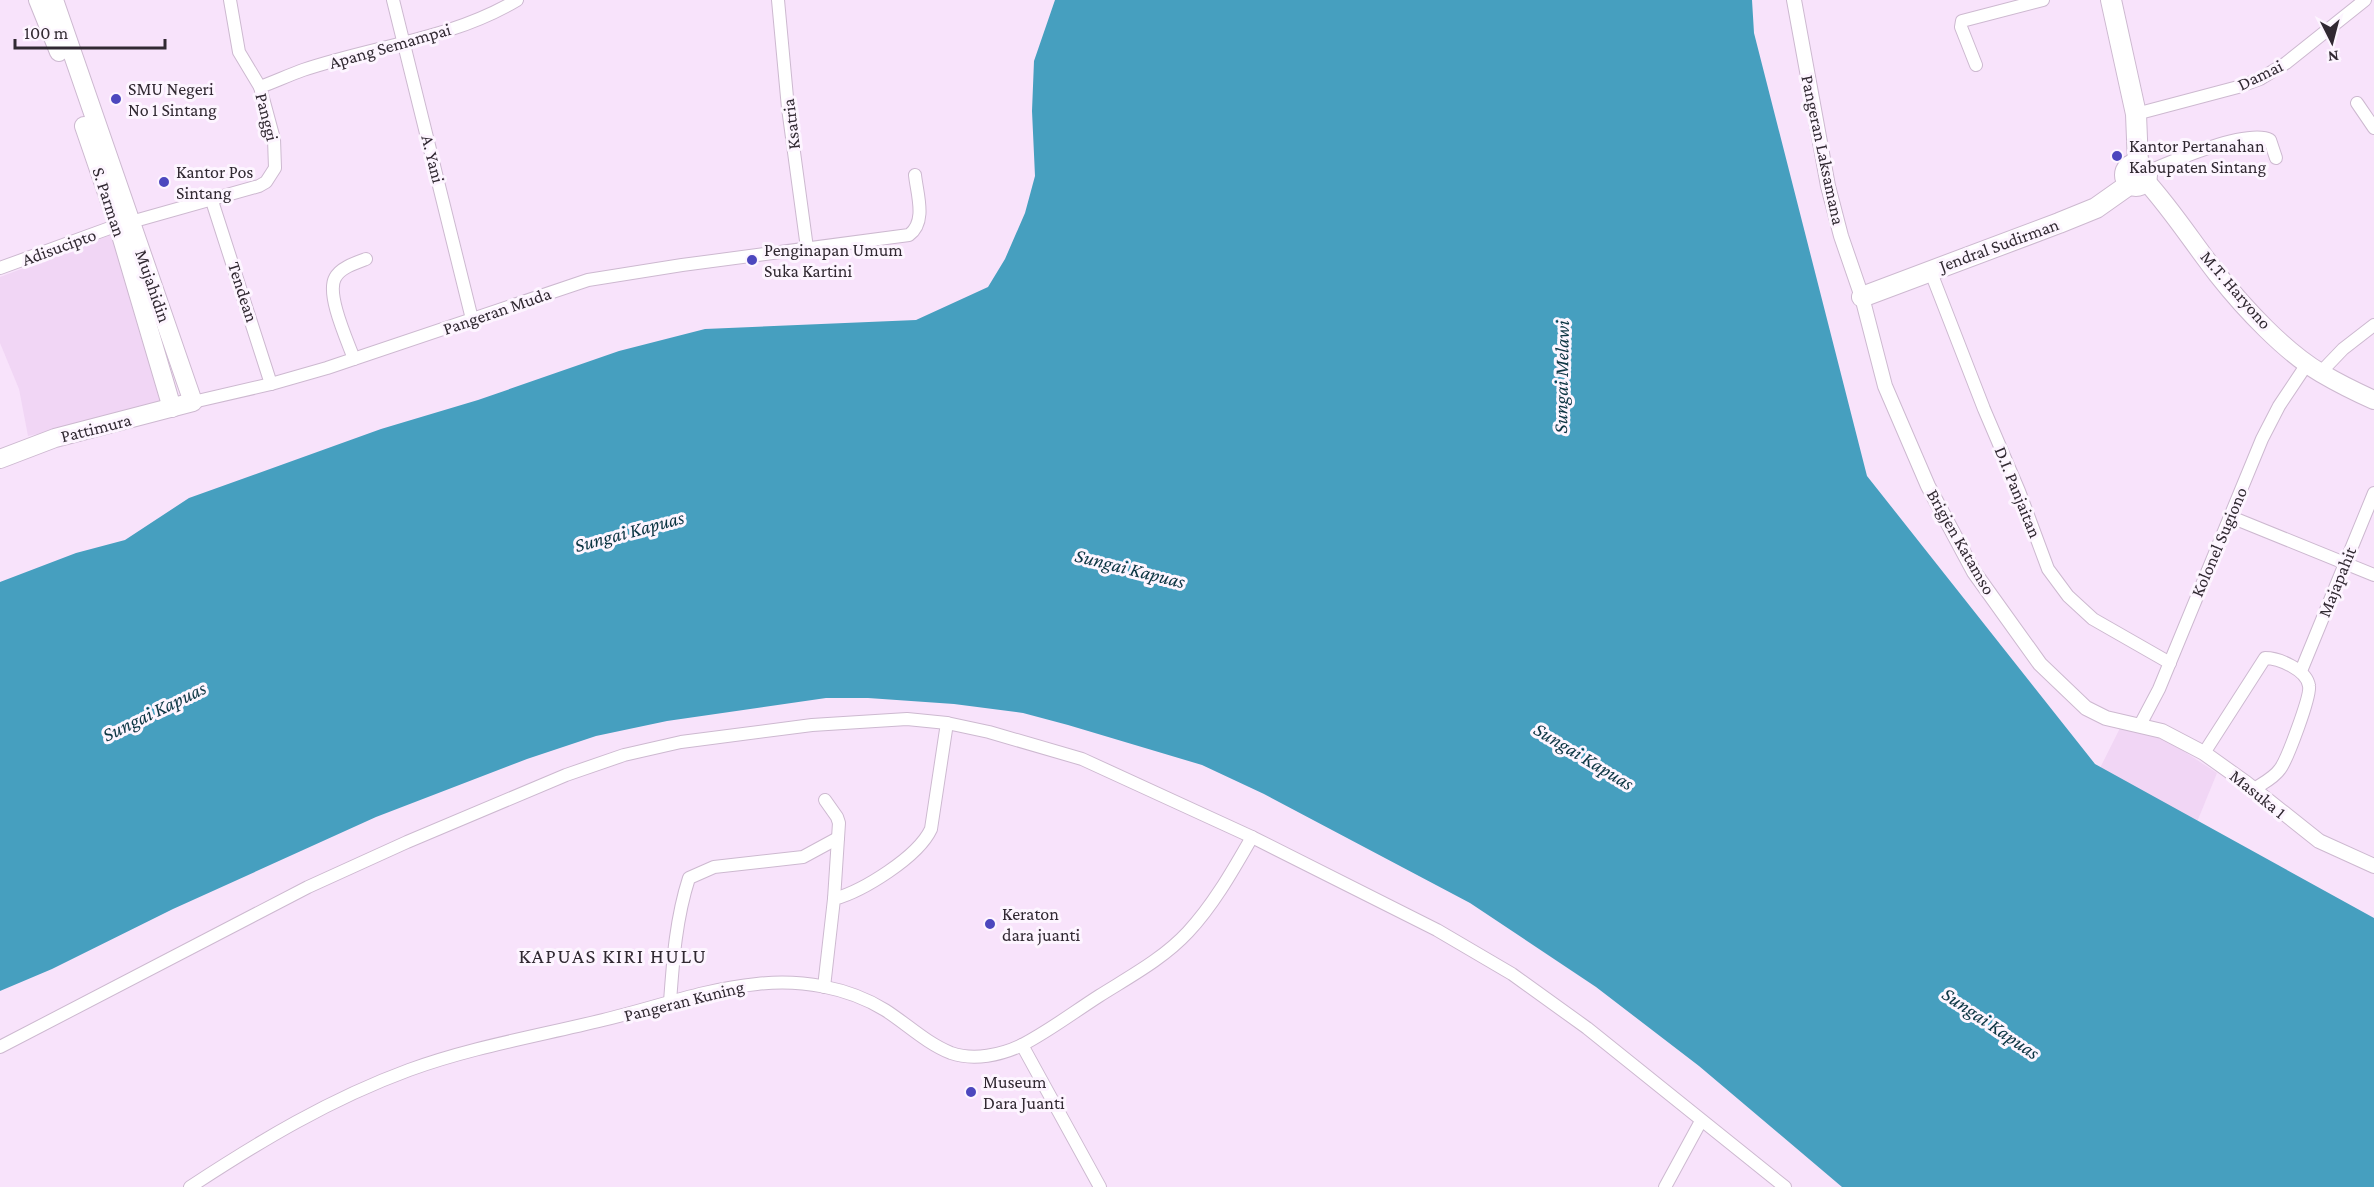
<svg xmlns="http://www.w3.org/2000/svg" width="2374" height="1187" font-family="'Crimson Pro',serif">
<rect width="100%" height="100%" fill="#f8e3fb"/>
<!-- built -->
<g fill="#f1d6f5">
<path d="M111 235 171 406 28 436 19 389 0 343V277Z"/>
<path d="M2121 726 2165 739 2217 773 2175 876 2070 828Z"/>
</g>
<!-- water -->
<path fill="#469fbf" d="M1055 0H1752L1754 33 1867 476 2095 764 2374 918V1187H1842L1699 1066 1596 987 1470 903 1264 794 1202 765 1068 725 1023 713 954 704 868 698H826L667 721 596 736 527 759 376 817 173 909 52 969 0 991V582L76 553 125 540 189 498 381 429 478 400 619 351 705 329 916 320 988 287 1005 259 1025 213 1035 176 1032 111 1034 61Z"/>
<g fill="none" stroke-linecap="round" stroke-linejoin="round">
<!-- minor casing -->
<g stroke="#cdb9d0" stroke-width="14">
<g id="minor">
<path d="M393 0 472 319"/>
<path d="M778 0 788 108 807 248"/>
<path d="M1976 65 1961 27 1962 21 2043 0"/>
<path d="M260 87C274 82 289 75 303 70 374 46 452 39 517 0"/>
<path d="M2357 103 2374 128"/>
<path d="M2136 114 2238 87 2260 79 2286 63 2365 0"/>
<path d="M2147 172C2170 162 2248 128 2270 140L2276 158"/>
<path d="M212 201 271 384"/>
<path d="M131 222 259 186 266 182 275 168 274 139 260 87 239 52 230 0"/>
<path d="M0 268 118 225"/>
<path d="M1930 270 1984 409 2019 491 2048 569 2068 596 2093 619 2170 663"/>
<path d="M354 359C348 342 326 295 335 278 340 268 355 263 366 259"/>
<path d="M2320 373 2343 349 2374 325"/>
<path d="M193 402 271 384 327 368 588 280 682 265 909 235C927 222 917 194 915 175"/>
<path d="M2231 517 2374 575"/>
<path d="M2301 671 2374 493"/>
<path d="M2140 725 2159 689 2262 439 2279 406 2307 364"/>
<path d="M2204 753 2265 658C2279 658 2307 670 2309 686 2311 696 2287 760 2280 769 2274 778 2263 783 2254 789"/>
<path d="M825 800 837 817 839 823 834 899"/>
<path d="M824 987 834 899C863 891 918 857 931 829L947 723"/>
<path d="M670 1002C673 960 676 918 689 878L714 867 803 857 838 838"/>
<path d="M1022 1045 1100 1187"/>
<path d="M0 1047 308 887 407 842 566 775 624 755 681 742 812 725 907 719 947 723 989 732 1082 759 1252 837 1437 930 1512 974 1587 1028 1785 1187"/>
<path d="M190 1187C260 1141 330 1099 409 1070 472 1047 538 1036 603 1020 654 1008 704 989 757 984 800 979 848 987 885 1010 907 1024 926 1043 951 1053 974 1061 1001 1055 1022 1045 1049 1031 1074 1012 1099 996 1129 977 1163 959 1188 932 1214 904 1233 870 1252 837"/>
<path d="M1665 1187 1701 1121"/>
</g>
</g>
<!-- tertiary casing -->
<g stroke="#cdb9d0" stroke-width="16">
<path id="tertiary" d="M1794 0 1828 186 1841 236 1862 297 1885 386 1928 486 1974 572 2040 664 2086 708 2106 718 2162 731 2204 753 2246 783 2319 841 2374 866"/>
</g>
<!-- primary casing -->
<g stroke="#cdb9d0" stroke-width="20">
<g id="primary">
<path d="M38 0 59 52"/>
<path d="M84 126 118 225 172 408"/>
<path d="M2145 180C2173 211 2193 243 2218 275 2244 308 2285 352 2321 373 2338 383 2356 392 2374 400"/>
<path d="M0 459 55 438 193 402 54 0"/>
</g>
</g>
<!-- trunk casing -->
<g stroke="#cdb9d0" stroke-width="22">
<g id="trunk">
<path d="M2111 0 2136 114 2138 164"/>
<circle cx="2136" cy="175" r="11"/>
<path d="M1862 297 2059 223 2096 208 2130 184"/>
</g>
</g>
<!-- minor -->
<use href="#minor" stroke="#fff" stroke-width="12"/>
<!-- tertiary -->
<use href="#tertiary" stroke="#fff" stroke-width="14"/>
<!-- primary -->
<use href="#primary" stroke="#fff" stroke-width="18"/>
<!-- trunk -->
<use href="#trunk" stroke="#fff" stroke-width="20"/>
</g>
<!-- markers -->
<g fill="#4c47be" stroke="#fdf5ff" stroke-width="2">
<circle cx="116" cy="99" r="6"/>
<circle cx="2117" cy="156" r="6"/>
<circle cx="164" cy="182" r="6"/>
<circle cx="752" cy="260" r="6"/>
<circle cx="990" cy="924" r="6"/>
<circle cx="971" cy="1092" r="6"/>
</g>
<g text-anchor="middle" dominant-baseline="central" stroke-width="6" stroke-linejoin="round" paint-order="stroke">
<!-- street labels -->
<g font-size="18" fill="#312932" stroke="#fdf5ff">
<text transform="translate(390 46) rotate(-16)">Apang Semampai</text>
<text transform="translate(2260 75) rotate(-26)">Damai</text>
<text transform="translate(267 117) rotate(76)">Panggi</text>
<text transform="translate(791 124) rotate(-97)">Ksatria</text>
<text transform="translate(1823 150) rotate(78)">Pangeran Laksamana</text>
<text transform="translate(433 159) rotate(76)">A. Yani</text>
<text transform="translate(109 202) rotate(72)">S. Parman</text>
<text transform="translate(1999 245) rotate(-20)">Jendral Sudirman</text>
<text transform="translate(59 247) rotate(-20)">Adisucipto</text>
<text transform="translate(153 286) rotate(71)">Mujahidin</text>
<text transform="translate(2236 290) rotate(49)">M.T. Haryono</text>
<text transform="translate(243 292) rotate(72)">Tendean</text>
<text transform="translate(497 311) rotate(-19)">Pangeran Muda</text>
<text transform="translate(96 428) rotate(-14)">Pattimura</text>
<text transform="translate(2018 492) rotate(68)">D.I. Panjaitan</text>
<text transform="translate(1961 542) rotate(60)">Brigjen Katamso</text>
<text transform="translate(2219 542) rotate(-67)">Kolonel Sugiono</text>
<text transform="translate(2337 582) rotate(-68)">Majapahit</text>
<text transform="translate(2258 794) rotate(39)">Masuka 1</text>
<text transform="translate(684 1001) rotate(-14)">Pangeran Kuning</text>
</g>
<!-- poi labels -->
<g font-size="18" fill="#312932" stroke="#fdf5ff" text-anchor="start">
<text x="128" y="89">SMU Negeri<tspan x="128" dy="21">No 1 Sintang</tspan></text>
<text x="2129" y="146">Kantor Pertanahan<tspan x="2129" dy="21">Kabupaten Sintang</tspan></text>
<text x="176" y="172">Kantor Pos<tspan x="176" dy="21">Sintang</tspan></text>
<text x="764" y="250">Penginapan Umum<tspan x="764" dy="21">Suka Kartini</tspan></text>
<text x="1002" y="914">Keraton<tspan x="1002" dy="21">dara juanti</tspan></text>
<text x="983" y="1082">Museum<tspan x="983" dy="21">Dara Juanti</tspan></text>
</g>
<!-- water labels -->
<g font-size="20" font-style="italic" fill="#0c3543" stroke="#fdf5ff">
<text transform="translate(1561 377) rotate(-89)">Sungai Melawi</text>
<text transform="translate(629 531) rotate(-15)">Sungai Kapuas</text>
<text transform="translate(1130 568) rotate(14)">Sungai Kapuas</text>
<text transform="translate(154 711) rotate(-26)">Sungai Kapuas</text>
<text transform="translate(1584 756) rotate(31)">Sungai Kapuas</text>
<text transform="translate(1991 1023) rotate(34)">Sungai Kapuas</text>
</g>
<!-- quarter labels -->
<g font-size="21" letter-spacing="1.5" fill="#312932" stroke="#fdf5ff">
<text x="613" y="956">KAPUAS KIRI HULU</text>
</g>
</g>
<!-- north arrow -->
<g transform="translate(2332 42) rotate(174)" stroke="#fdf5ff" stroke-width="4.5" paint-order="stroke">
<path d="M0-4.5L10 22L0 15L-10 22Z" fill="#312932"/>
<text y="-9" font-size="16" font-weight="bold" text-anchor="middle" fill="#312932">N</text>
</g>
<!-- scale -->
<path d="M15 39v9h150v-9" fill="none" stroke="#312932" stroke-width="3"/>
<text x="24" y="39" font-size="18" fill="#312932" stroke="#fdf5ff" stroke-width="4.5" paint-order="stroke">100 m</text>
</svg>
